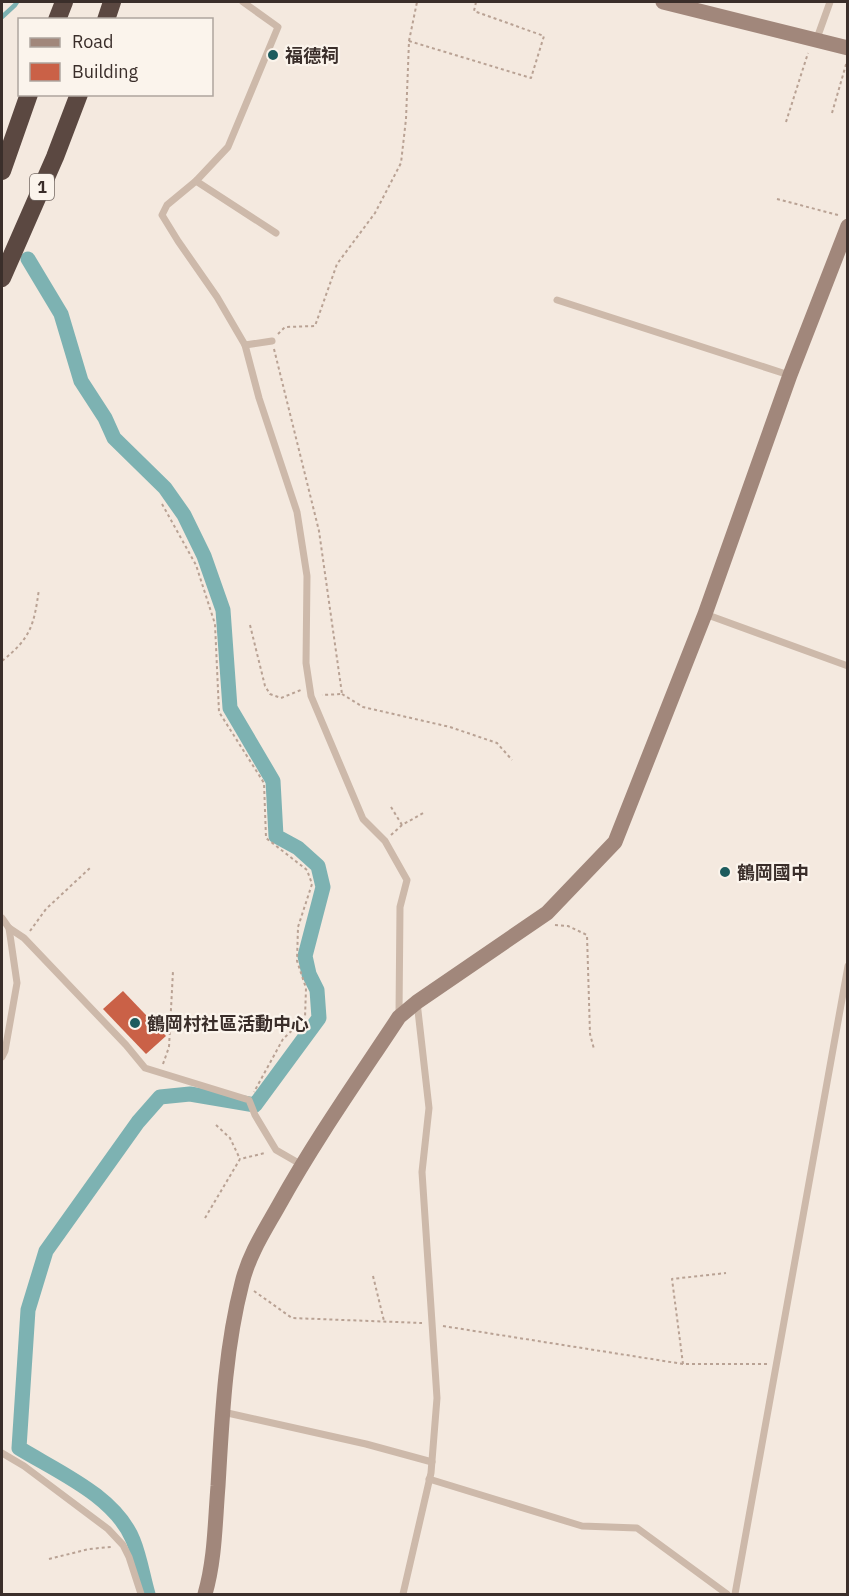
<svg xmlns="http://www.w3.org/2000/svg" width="849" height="1596" font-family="'IBM Plex Sans','Noto Sans TC',sans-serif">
<rect width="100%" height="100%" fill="#f4e9df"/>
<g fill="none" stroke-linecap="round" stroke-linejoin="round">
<!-- stream -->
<path stroke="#7db2b2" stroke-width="4.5" d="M2 17 15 5 17 2"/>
<!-- canal -->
<path stroke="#7db2b2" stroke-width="15" d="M28 259 61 314 81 381 105 418 114 438 165 488 184 515 204 556 223 610 230 708 273 781 276 836 298 848 318 866 323 887 305 956 309 974 317 990 319 1018 255 1105 190 1094 160 1097 138 1122 46 1251 28 1310 19 1448C58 1472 115 1496 133 1540 140 1557 143 1577 148 1594"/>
</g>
<!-- building -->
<path fill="#ca6147" d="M123 991 166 1036 146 1054 103 1009Z"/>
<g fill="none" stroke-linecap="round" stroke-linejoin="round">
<!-- path -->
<g stroke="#b9a294" stroke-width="2" stroke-dasharray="3 3" stroke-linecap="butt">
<path d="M409 41 531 78 544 36 474 11 476 2"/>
<path d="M832 113 847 61"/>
<path d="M786 122 808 53"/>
<path d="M777 199 838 215"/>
<path d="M278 334 285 327 315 326 337 264 375 213 401 163 406 119 409 41 417 2"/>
<path d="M274 349 319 531 342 694 322 695"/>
<path d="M162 504 196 565 215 624 219 712 264 783 266 838 307 870 312 884 298 927 297 961 306 988 305 1018 283 1039 254 1092"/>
<path d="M250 625 265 686 270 694 281 698 301 690"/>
<path d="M2 661C31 638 34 625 39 589"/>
<path d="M342 694 363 707 450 727 497 743 512 760"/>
<path d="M391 807 402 825"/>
<path d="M391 835 402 825 425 812"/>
<path d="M555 925 568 926 587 935 590 1034 594 1049"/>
<path d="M30 931 46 909 90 868"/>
<path d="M163 1064 169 1047 173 971"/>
<path d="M216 1125 230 1138 240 1159"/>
<path d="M205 1218 240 1159 265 1153"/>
<path d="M373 1276 384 1321"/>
<path d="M254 1291 292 1318 422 1323"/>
<path d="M443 1326 683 1364H767"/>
<path d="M683 1364 672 1279 726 1273"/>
<path d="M49 1559 89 1549 111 1547"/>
</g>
<!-- lane -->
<g stroke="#cdb9aa" stroke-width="7">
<path d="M243 2 278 27 228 147 196 181 167 205 162 215 178 241 217 297 245 345 272 341"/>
<path d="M816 41 830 2"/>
<path d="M196 181 276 233"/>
<path d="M557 300 789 375"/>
<path d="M245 345 259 398 297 512 307 576 306 663 311 696 363 819 385 841 407 880 400 907 399 1014"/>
<path d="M705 614 848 666"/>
<path d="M2 918 9 928 24 938 126 1045 145 1068 249 1100 255 1115 276 1150 302 1165"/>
<path d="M2 1057 5 1051 17 983 9 928"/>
<path d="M223 1412 366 1444 432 1462"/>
<path d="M2 1453 24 1466 108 1529 123 1545 129 1557 141 1594"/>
<path d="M429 1479 582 1526 637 1528 727 1594"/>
<path d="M403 1594 431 1473 437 1398 422 1172 429 1108 417 1002"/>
<path d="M735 1594 848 966"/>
</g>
<!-- secondary -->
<g stroke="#a1877b" stroke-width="15">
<path d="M663 2 848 48"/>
<path d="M205 1594C215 1560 215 1522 218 1486 222 1418 225 1349 242 1283 249 1254 265 1230 279 1205 315 1140 358 1079 399 1017L417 1002 547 913 615 842 705 614 790 375 848 226"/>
</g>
<!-- highway -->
<g stroke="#5b4841" stroke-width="18">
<path d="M57 20 64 2"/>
<path d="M106 20 112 2"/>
<path d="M2 171 29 94"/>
<path d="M2 278 55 157 79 94"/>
</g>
</g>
<!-- markers -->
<g fill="#1d5c5e" stroke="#fbf4ec" stroke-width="2">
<circle cx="273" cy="55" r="6"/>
<circle cx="725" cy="872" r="6"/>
<circle cx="135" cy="1023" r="6"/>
</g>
<g text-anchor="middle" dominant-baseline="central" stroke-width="4.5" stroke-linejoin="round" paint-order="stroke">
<!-- shield labels -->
<rect fill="#fbf4ec" stroke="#746964" stroke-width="1.5" x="30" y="174" width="24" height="26" rx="4.5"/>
<g font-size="16" font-weight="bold" fill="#3a2e2a">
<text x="42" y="187">1</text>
</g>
<!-- poi labels -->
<g font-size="18" font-weight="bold" fill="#3a2e2a" stroke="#fbf4ec" text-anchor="start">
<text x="285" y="55">福德祠</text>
<text x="737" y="872">鶴岡國中</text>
<text x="147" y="1023">鶴岡村社區活動中心</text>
</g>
</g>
<!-- border -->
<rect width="849" height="1596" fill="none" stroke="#3a2e2a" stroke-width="6"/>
<!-- legend -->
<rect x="18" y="18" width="195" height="78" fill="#fbf4ec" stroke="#aea59e" stroke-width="1.5"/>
<rect x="30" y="38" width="30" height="9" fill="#a1877b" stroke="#aea59e" stroke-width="1.5"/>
<text x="72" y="48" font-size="18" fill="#3a2e2a">Road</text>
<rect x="30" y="63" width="30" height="18" fill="#ca6147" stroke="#aea59e" stroke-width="1.5"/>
<text x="72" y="78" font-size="18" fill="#3a2e2a">Building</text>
</svg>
